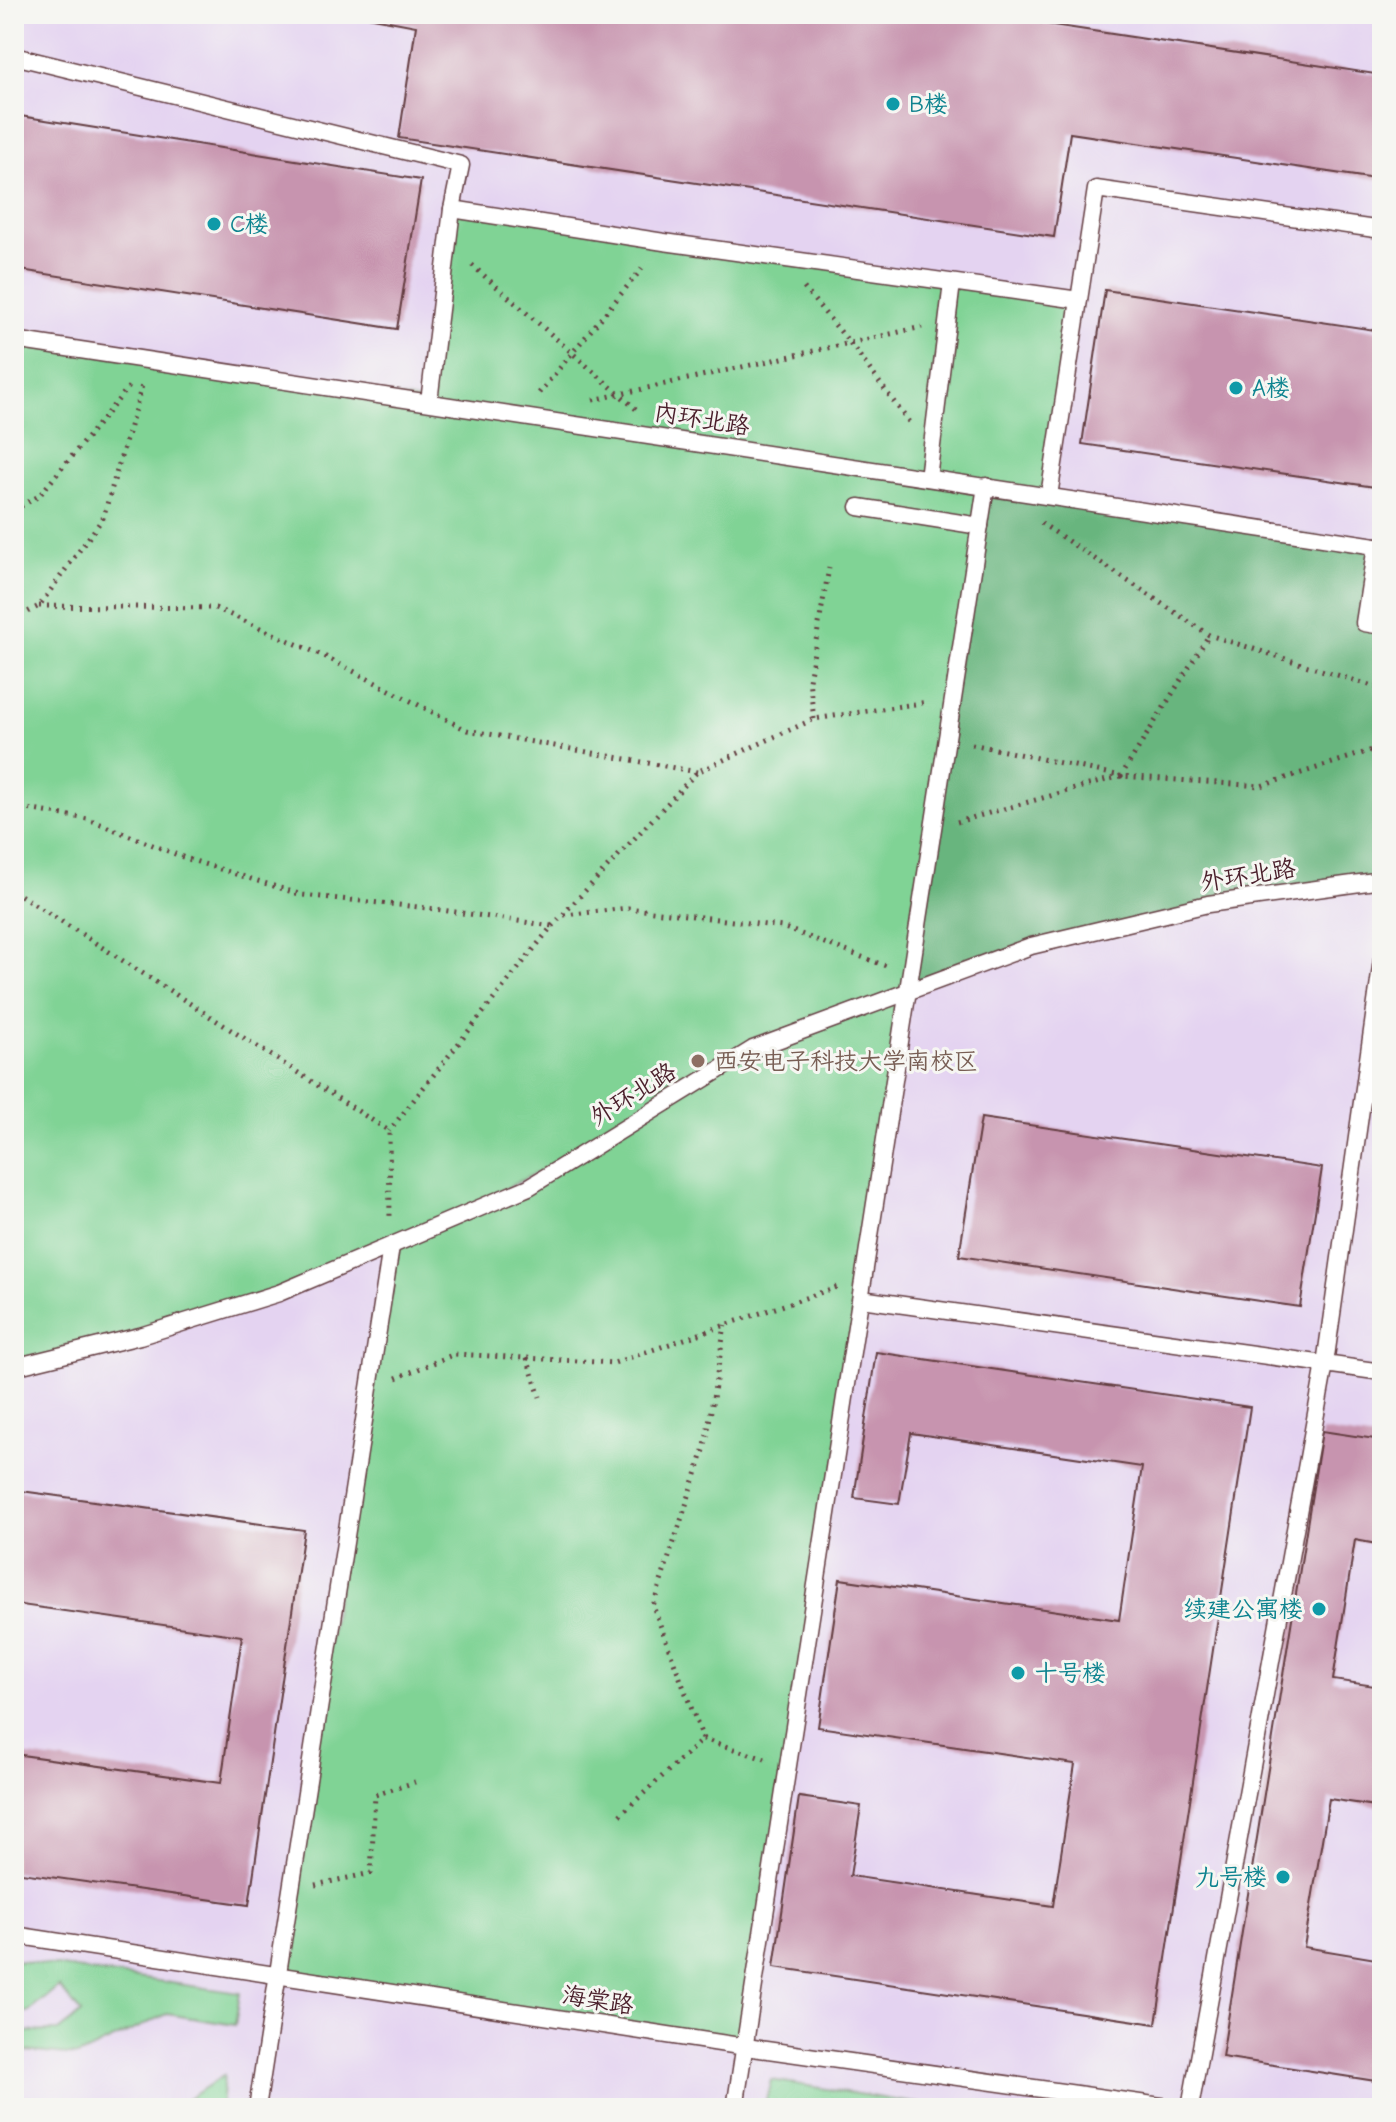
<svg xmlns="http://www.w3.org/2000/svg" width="1396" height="2122" font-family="'Comic Neue','LXGW WenKai TC',sans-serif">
<rect width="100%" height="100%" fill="#f6f6f2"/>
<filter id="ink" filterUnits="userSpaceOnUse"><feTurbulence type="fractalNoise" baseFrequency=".0125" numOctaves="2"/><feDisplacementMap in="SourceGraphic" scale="16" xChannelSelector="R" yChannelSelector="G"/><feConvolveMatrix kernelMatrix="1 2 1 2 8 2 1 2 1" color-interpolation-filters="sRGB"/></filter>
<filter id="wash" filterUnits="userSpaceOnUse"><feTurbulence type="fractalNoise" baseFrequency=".006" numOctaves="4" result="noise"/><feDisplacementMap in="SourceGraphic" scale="32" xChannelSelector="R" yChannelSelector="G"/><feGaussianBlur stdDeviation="1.8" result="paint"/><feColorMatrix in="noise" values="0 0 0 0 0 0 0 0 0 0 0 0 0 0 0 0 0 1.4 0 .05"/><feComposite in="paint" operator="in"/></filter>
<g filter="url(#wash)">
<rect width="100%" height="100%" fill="#eee0c0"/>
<!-- built -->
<rect fill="#e4d3f1" x="14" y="14" width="1368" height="2094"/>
<!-- green -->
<g fill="#80d395" stroke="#657960" stroke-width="2" fill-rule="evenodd">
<path d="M452 209 1079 300 1049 496 987 486 746 2047 278 1975 390 1247 279 1293 14 1367V342L429 402ZM602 1140 529 1187 409 1237Z"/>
<path d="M14 1960 240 1993 235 2025 167 2014 78 2056 14 2050V2032L58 2031 81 2013 59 1987 28 2012H14Z"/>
<path d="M224 2075 221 2108H175Z"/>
<path d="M771 2080 944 2108H764Z"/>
</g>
<!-- forest -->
<path fill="#68b57e" stroke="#596a54" stroke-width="2" d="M986 486 1376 546 1364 623 1382 626V880L1208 904 1031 946 906 993Z"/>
<g id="blocks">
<!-- building -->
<g fill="#c794af">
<path d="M352 14H981L1382 75V180L1070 133 1054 237 399 138 416 26Z"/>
<path d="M14 115 421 180 397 329 14 269Z"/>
<path d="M1105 290 1382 331V488L1082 444Z"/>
<path d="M981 1118 1322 1168 1300 1307 959 1256Z"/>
<path d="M876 1352 1250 1407 1156 2024 774 1967 799 1797 861 1806 850 1876 1053 1906 1075 1764 818 1727 840 1579 1119 1620 1142 1467 911 1433 899 1504 854 1498Z"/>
<path d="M1322 1431 1382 1440V1545L1355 1540 1333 1680 1382 1687V1807L1329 1799 1304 1947 1382 1960V2082L1222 2057Z"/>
<path d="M14 1490 304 1530 249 1905 14 1872V1754L221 1783 242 1636 14 1604Z"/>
</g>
</g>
</g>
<g filter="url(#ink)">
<use href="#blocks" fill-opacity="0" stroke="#633c41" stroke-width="2"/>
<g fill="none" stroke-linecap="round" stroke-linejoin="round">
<!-- lane casing -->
<g stroke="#633c41" stroke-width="19">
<g id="lane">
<path d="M14 56 461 165 452 209 429 402"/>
<path d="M452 209 664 242 1079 300"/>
<path d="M14 340 1382 547"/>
<path d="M928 478 952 283"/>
<path d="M1049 496 1096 189 1382 230"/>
<path d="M859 507 980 526"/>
<path d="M1376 546 1364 623 1382 626"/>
<path d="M861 1299 1382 1372"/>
<path d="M14 1367 140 1336 279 1293 529 1187 753 1049 1031 946 1208 904 1382 880"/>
<path d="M14 1935 746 2047 1175 2108"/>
<path d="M257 2108 391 1247"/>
<path d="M735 2108 986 486"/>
<path d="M1190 2108 1325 1364 1382 960"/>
</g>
</g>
<!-- path -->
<g stroke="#633c41" stroke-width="5" stroke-dasharray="2 6" stroke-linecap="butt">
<path d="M472 265 636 409"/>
<path d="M804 288 850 343 909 422"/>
<path d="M539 393 645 265"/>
<path d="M593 400 922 327"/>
<path d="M14 510 39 496 132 383"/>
<path d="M1041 523 1209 635 1382 689"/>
<path d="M39 606 215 608 326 657 467 730 697 772"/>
<path d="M14 619 39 606 103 518 143 382"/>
<path d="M814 719 809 680 829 568"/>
<path d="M972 744 1121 776 1209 635"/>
<path d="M14 811 21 808 88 819 185 858 302 895 428 908 552 926 389 1131"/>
<path d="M957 822 1121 776 1261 786 1382 747"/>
<path d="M14 891 389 1131 390 1218"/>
<path d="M564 915 628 908 782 927 886 966"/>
<path d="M552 926 697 772 814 719 928 702"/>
<path d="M527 1358 540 1397"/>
<path d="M396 1378 455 1354 614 1363 837 1287"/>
<path d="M703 1739 653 1606 705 1447 725 1325"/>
<path d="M620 1815 703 1739 765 1759"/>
<path d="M315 1885 371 1873 375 1795 415 1782"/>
</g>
<!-- lane -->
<use href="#lane" stroke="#fff" stroke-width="16"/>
</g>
</g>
<!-- markers -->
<g fill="#0f9aa8" stroke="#f6f6f2" stroke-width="3">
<circle cx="893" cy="104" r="8"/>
<circle cx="214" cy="224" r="8"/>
<circle cx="1236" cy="388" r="8"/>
<circle cx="1319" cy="1609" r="8"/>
<circle cx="1018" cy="1673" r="8"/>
<circle cx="1283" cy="1877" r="8"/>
</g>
<circle fill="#8d6e63" stroke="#f6f6f2" stroke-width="3" cx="698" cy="1061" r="8"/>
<g text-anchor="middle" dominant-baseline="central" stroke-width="6" stroke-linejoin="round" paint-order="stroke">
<!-- culture labels -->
<g font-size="24" fill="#0d838f" stroke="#f6f6f2" text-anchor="start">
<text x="909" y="104">B楼</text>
<text x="230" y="224">C楼</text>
<text x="1252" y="388">A楼</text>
<text x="1303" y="1609" text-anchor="end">续建公寓楼</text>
<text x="1034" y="1673">十号楼</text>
<text x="1267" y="1877" text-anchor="end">九号楼</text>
</g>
<!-- street labels -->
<g font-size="24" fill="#4a1f2b" stroke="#f6f6f2">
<text transform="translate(702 419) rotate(9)">内环北路</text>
<text transform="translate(1248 875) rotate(-9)">外环北路</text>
<text transform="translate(633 1094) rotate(-32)">外环北路</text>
<text transform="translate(598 2000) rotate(9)">海棠路</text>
</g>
<!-- education labels -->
<g font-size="24" fill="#785e54" stroke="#f6f6f2" text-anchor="start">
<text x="714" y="1061">西安电子科技大学南校区</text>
</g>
</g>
<!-- margin -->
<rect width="1396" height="2122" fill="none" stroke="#f6f6f2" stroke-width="48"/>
</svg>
